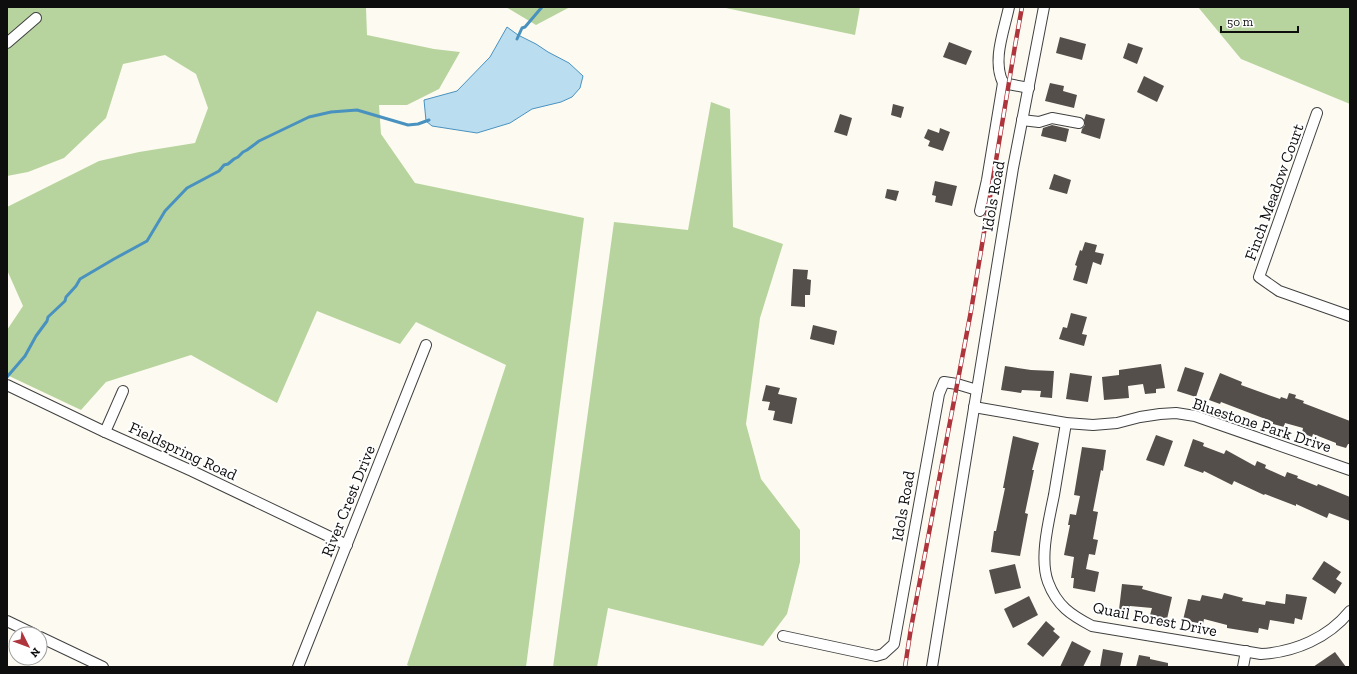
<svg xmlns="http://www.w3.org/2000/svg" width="1357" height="674" font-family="'Zilla Slab',serif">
<rect width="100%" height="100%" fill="#fdfbf1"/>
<!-- forest -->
<g fill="#b8d49e">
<path d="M7 7H366L367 35 434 49 460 52 439 89 407 105H379L381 134 415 183 584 218 526 667H411L407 665 506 365 416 322 400 344 317 311 277 403 191 355 106 382 81 410 7 375V330L23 306 7 270V207L99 161 139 152 195 143 208 108 196 74 165 55 123 64 106 118 64 158 28 172 7 176Z"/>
<path d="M506 7H570L536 25Z"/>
<path d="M721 7H860L855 35Z"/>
<path d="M1198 7H1350V104L1241 59Z"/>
<path d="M711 102 730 109 733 227 783 244 760 318 746 424 761 479 800 530V562L787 614 763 646 608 608 597 667H553L614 222 688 230Z"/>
</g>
<!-- water -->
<path fill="#bbddf0" stroke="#4992bf" d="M507 27 518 35 536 44 548 52 569 63 583 76 580 88 572 97 561 102 532 109 510 123 477 133 432 126 426 121 424 100 457 91 490 57Z"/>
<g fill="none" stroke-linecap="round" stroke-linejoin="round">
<!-- stream -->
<g stroke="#4992bf" stroke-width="3">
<path d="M517 39 522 28 525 27 542 7"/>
<path d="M7 377 25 356 36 336 47 321 48 317 65 301 66 297 76 286 80 279 114 259 147 241 165 211 187 188 219 171 224 165 228 164 234 159 238 157 243 152 247 150 259 141 309 117 331 112 357 110 408 125 418 124 429 120"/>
</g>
</g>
<!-- building -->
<g fill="#554f4c">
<path d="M1060 37 1086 44 1082 60 1056 53Z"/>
<path d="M949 42 972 51 966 65 943 57Z"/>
<path d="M1128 43 1143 48 1137 64 1123 58Z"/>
<path d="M1144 76 1164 86 1157 102 1137 92Z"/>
<path d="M1050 83 1064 86 1063 91 1077 95 1074 108 1045 101Z"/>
<path d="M893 104 904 107 901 118 891 115Z"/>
<path d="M840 114 852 118 847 136 834 132Z"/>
<path d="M1086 114 1105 119 1100 139 1081 133 1082 129 1085 125 1084 120Z"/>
<path d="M1052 125 1069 129 1066 142 1041 136 1043 128Z"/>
<path d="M940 128 950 132 943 151 928 146 930 141 924 138 928 129 939 133Z"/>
<path d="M1054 174 1071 180 1067 194 1049 189Z"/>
<path d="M935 181 957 186 952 206 935 202 936 196 932 195Z"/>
<path d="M887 189 899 191 896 201 885 198Z"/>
<path d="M1085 242 1097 245 1095 252 1104 254 1101 265 1093 262 1087 284 1073 280 1077 266 1075 265 1080 250 1082 251Z"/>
<path d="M793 269 808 270 807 279 811 280 810 295H805V307L791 306Z"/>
<path d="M1071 313 1087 317 1082 334 1087 335 1084 346 1059 339 1063 327 1067 328Z"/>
<path d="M813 325 837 331 834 345 810 339Z"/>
<path d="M1161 364 1165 388 1156 389V393L1145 394 1143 384 1128 386 1129 398 1104 400 1102 377 1119 375V370Z"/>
<path d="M1005 366 1031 370 1054 371 1052 398 1040 397 1041 391 1022 390 1021 393 1001 390Z"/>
<path d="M1185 367 1204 373 1196 397 1177 391Z"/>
<path d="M1070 373 1092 376 1088 402 1066 399Z"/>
<path d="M1220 373 1242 382 1241 385 1280 399 1281 397 1287 399 1289 393 1296 395 1295 398 1304 401 1303 403 1350 421V444H1348L1346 448 1336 445V443L1313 434 1312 437 1302 433 1303 428 1285 423 1284 427 1273 424V422L1221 402 1220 404 1209 400Z"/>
<path d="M766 385 780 388 778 394 797 398 792 424 773 420 775 411 768 410 770 402 762 401Z"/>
<path d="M1156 435 1173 441 1164 466 1146 460Z"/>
<path d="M1013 436 1039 443 1032 470H1034L1025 513 1028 514 1020 556 991 552 994 531H996L1005 488H1003Z"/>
<path d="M1193 439 1204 443 1203 446 1224 454 1226 450 1255 466 1257 461 1266 465 1265 468 1285 477 1287 472 1298 476 1297 478 1317 486 1318 484 1350 497V521L1329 513 1327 518 1296 504V506L1265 494 1264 495 1234 481 1232 485 1204 471 1203 473 1184 466Z"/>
<path d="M1082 447 1106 450 1103 471 1101 470 1093 511 1098 512 1093 539 1098 540 1095 555 1089 554 1086 569 1099 572 1095 592 1073 588 1074 578H1071L1074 557 1064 555 1070 525H1068L1070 514 1076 515 1080 496 1074 495Z"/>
<path d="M1324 561 1341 572 1336 579 1342 583 1335 594 1312 579Z"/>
<path d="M1015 564 1021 588 995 594 989 570Z"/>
<path d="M1122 584 1143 586 1142 589 1172 597 1167 619 1150 615 1152 608 1130 606V611L1119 610Z"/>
<path d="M1224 593 1243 598 1242 601 1265 605 1266 601 1285 604 1286 594 1307 597 1302 620 1295 618 1294 624 1270 620 1268 630 1259 628 1258 633 1227 628V625L1204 619 1203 624 1183 620 1188 599 1200 601 1202 595 1222 599Z"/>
<path d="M1029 596 1038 615 1013 628 1004 609Z"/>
<path d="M1046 621 1055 629 1053 631 1060 637 1043 657 1027 644Z"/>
<path d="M1072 641 1091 651 1083 667H1060Z"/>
<path d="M1103 649 1123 653 1120 667H1100Z"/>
<path d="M1335 652 1346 667H1313Z"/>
<path d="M1139 655 1150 657V659L1168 663V667H1136Z"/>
</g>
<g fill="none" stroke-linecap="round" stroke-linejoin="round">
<!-- minor casing -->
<g stroke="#414141" stroke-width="12">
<g id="minor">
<path d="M7 43 36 18"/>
<path d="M1003 83C992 60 1004 31 1009 7"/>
<path d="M1317 113 1259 277 1279 291 1350 316"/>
<path d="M1022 120 1039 122 1052 118 1079 123"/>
<path d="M980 211 987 180 1003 83 1029 88"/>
<path d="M7 385 105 432 192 471 347 545"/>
<path d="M974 407 1066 423 1093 425 1117 423 1140 417 1160 414 1176 413 1195 416 1350 470"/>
<path d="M1066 423C1062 447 1058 471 1054 495 1049 520 1039 558 1048 582 1057 606 1071 615 1092 626L1261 654C1295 652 1328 638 1350 611"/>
<path d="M105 432 123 391"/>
<path d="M7 621 34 634"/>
<path d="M783 636 876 656 883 654 894 644 939 394 944 382 957 384 977 390"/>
<path d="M40 637 103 667"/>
<path d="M298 667 426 345"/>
<path d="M932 667 1013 168 1044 7"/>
<path d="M1243 667 1246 651"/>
</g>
</g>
<!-- minor -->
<use href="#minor" stroke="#fff" stroke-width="10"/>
<!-- rail casing -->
<g stroke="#af353d" stroke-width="4.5">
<path id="rail" d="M905 667 911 628 971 311 1015 46 1022 7"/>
</g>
<!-- rail -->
<use href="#rail" stroke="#fff" stroke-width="3" stroke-dasharray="9" stroke-linecap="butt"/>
</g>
<g text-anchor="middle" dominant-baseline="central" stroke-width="4" stroke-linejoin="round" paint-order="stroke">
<!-- street labels -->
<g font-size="16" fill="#0e0e0e" stroke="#fff">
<text transform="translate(1274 192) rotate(-70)">Finch Meadow Court</text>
<text transform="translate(993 196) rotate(-80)">Idols Road</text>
<text transform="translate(1262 425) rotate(18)">Bluestone Park Drive</text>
<text transform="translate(183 451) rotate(25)">Fieldspring Road</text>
<text transform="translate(348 501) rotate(-68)">River Crest Drive</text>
<text transform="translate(903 506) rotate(-80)">Idols Road</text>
<text transform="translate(1155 619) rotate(11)">Quail Forest Drive</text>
</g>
</g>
<!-- border -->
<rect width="1357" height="674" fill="none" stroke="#0e0e0e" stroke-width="16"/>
<!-- north arrow -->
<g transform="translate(28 646) rotate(132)"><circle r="19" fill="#ffffff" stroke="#9f9f9f"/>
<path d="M0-3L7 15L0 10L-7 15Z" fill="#af353d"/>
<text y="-6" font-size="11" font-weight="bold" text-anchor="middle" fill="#0e0e0e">N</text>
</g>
<!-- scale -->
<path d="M1221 26v6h77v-6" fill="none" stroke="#0e0e0e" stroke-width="2"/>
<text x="1227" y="26" font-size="12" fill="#0e0e0e" stroke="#ffffff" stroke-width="3" paint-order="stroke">50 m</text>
</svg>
